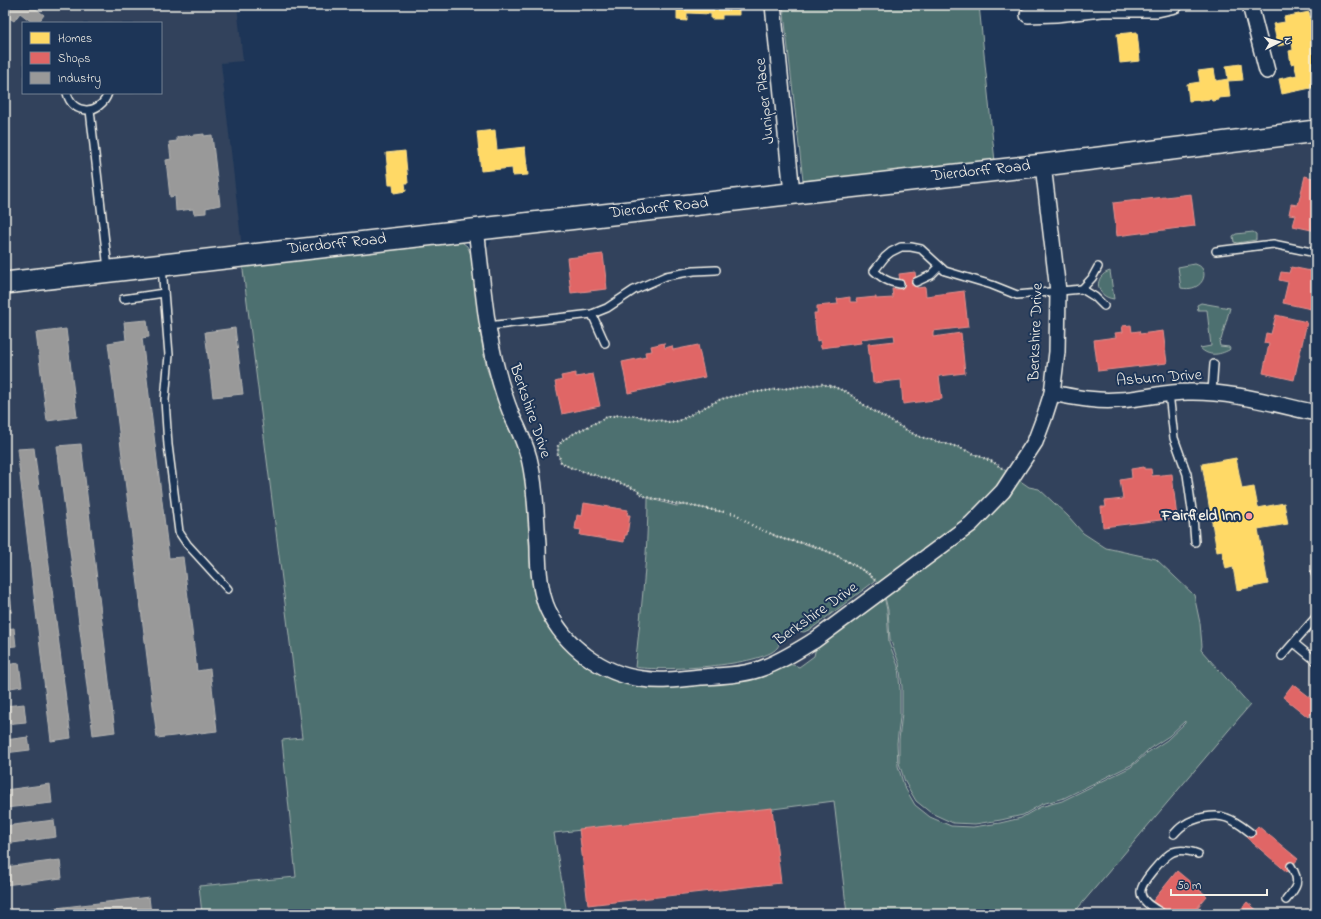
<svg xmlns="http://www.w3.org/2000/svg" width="1321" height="919" font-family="'Indie Flower',sans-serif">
<rect width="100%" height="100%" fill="#1d3557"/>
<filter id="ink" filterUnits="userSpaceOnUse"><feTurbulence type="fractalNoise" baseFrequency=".025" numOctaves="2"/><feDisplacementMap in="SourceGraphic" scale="8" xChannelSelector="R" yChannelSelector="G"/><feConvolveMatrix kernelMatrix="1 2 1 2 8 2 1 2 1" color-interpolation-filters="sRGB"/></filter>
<g filter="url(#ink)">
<!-- built -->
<g fill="#30425c" fill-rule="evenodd">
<path d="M5 5H237L243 61 221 63 242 248 302 738 282 741 296 877 199 886 202 914H5ZM23 23H161V93H23Z"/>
<path d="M1316 140V914H567L554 833 608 826 590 647 573 632 562 615 553 597 548 578 544 490 540 467 532 438 506 376 498 345 487 252 490 243 494 237Z"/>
</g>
<!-- green -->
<g fill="#4e6f6f" stroke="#a1b0ac">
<path d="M783 5H979L995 162 803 181Z"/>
<path d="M1253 232 1256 234V240L1237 243 1234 242 1233 236 1236 234Z"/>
<path d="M459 240 467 246 471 254 483 351 487 369 498 400 517 444 523 467 527 495 530 563 533 590 541 613 610 677 769 672C778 668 789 661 799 667L814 656 816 647 884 596 887 610 889 643 898 666 900 690V717L897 743 898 766 904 786 915 805 930 817 951 826 973 827 1000 823 1021 818 1040 807 1062 801 1131 767 1147 753 1167 740 1185 723V721L1169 736 1149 749 1133 764 1064 798 1042 804 1023 815 1001 820 975 824 953 823 931 813 916 801 905 782 899 763V740L902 713V687L899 663 890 639 888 610 883 589 868 573 832 553 809 544 783 539 770 533C780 541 795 541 808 545 829 551 860 565 875 581L811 629 804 632 797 631 778 636C779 641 780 645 777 648 763 666 658 672 635 667 641 611 648 555 648 498L676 506 686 505 723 512 686 505 676 504 644 496 635 489 623 484 569 467 561 462 558 454V446L563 440 571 435 607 417 619 415 636 416 669 422 679 421 701 409 721 399 748 393 822 384 834 387 847 392 868 408 917 436 958 447 993 462 1029 487 1039 489 1068 516 1083 533 1106 548 1156 559 1194 595 1200 623 1202 646 1201 650 1250 705 1073 914H847L834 801 773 809 554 833 567 914H202L199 886 296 877 282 740 302 738 242 262Z"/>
<path d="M1194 264C1211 266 1206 293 1181 288L1178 267Z"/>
<path d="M1110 271 1114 299C1095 297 1093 276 1110 271Z"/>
<path d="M1201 303 1230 308 1221 340 1219 341 1220 346 1229 347 1230 349 1229 350C1219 355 1209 357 1200 348L1211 346 1207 310H1198L1197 305Z"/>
</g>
<!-- homes -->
<g fill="#ffd966" stroke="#fce08d">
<path d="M677 5H739V15H722V19H711V14L687 13V21L677 20Z"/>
<path d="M1309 12 1316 38V87L1282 94 1279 79 1297 75 1294 63 1291 64 1289 51 1293 50 1292 43 1278 46 1273 24 1285 22 1284 17Z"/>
<path d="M1137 32 1140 61 1120 63 1117 34Z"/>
<path d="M1241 64 1243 80 1228 81 1230 97 1218 98 1219 100 1212 101 1211 99 1189 101 1187 84 1200 82 1198 71 1214 69 1216 81 1228 79 1226 66Z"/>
<path d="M495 130 497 150 525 147 528 175 513 176 512 168 481 171 477 132Z"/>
<path d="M405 151 408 183H405L406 191 394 193 393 185H389L386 153Z"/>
<path d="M1236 458 1242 489 1254 487 1258 508 1284 503 1288 524 1258 529 1268 584 1237 590 1233 567 1226 569 1222 551 1217 552 1202 464Z"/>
</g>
<!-- shops -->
<g fill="#e06666" stroke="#e6908d">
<path d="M1305 176 1316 179V231L1293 226 1296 215 1289 214 1291 204 1298 205Z"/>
<path d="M1191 194 1195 226 1117 236 1113 203Z"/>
<path d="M603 254 607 289 571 293 567 258Z"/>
<path d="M1291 267 1316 272V284L1311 309 1283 303 1288 282 1279 280 1281 272 1289 273Z"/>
<path d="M915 272 917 288 925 287 926 296 964 291 968 327 933 331V337L961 333 965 373 939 376 942 399 903 404 901 380 873 383 872 373H871L868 344 895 341 894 335 861 339V343L821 348 820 340 817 341 814 313H817V306L838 304 837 299 850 297V302H857L856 299 876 297V299L893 298 892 289H901L899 274Z"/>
<path d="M1276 315 1307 322 1294 380 1263 373 1269 344 1264 343 1266 333 1271 334Z"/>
<path d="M1131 325 1132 332 1139 331 1140 334 1163 331 1167 363 1098 371 1094 340 1116 337 1115 333 1123 332 1122 326Z"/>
<path d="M664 343 665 348 672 346 673 350 698 345 705 377 628 393 622 362 646 357 645 352 652 351 651 346Z"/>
<path d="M576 373V377L593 374 600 406 562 414 555 382 562 380 561 376Z"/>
<path d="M1144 467V469H1151L1152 476 1172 474 1177 518 1103 527 1101 507H1106L1105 501 1123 499 1120 480 1132 478 1131 469Z"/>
<path d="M584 503 628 510 627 515H630L627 535H625L624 542 580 535 581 530 575 529 577 515 582 516Z"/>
<path d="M1293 684 1316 702V708L1308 717 1283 697Z"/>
<path d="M772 808 781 883 588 905 579 829Z"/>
<path d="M1258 826 1298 859 1287 872 1247 838Z"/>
<path d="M1177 871 1207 896 1192 914H1167L1152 902Z"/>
<path d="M1247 902 1259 912 1257 914H1237Z"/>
</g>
<!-- industry -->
<g fill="#999" stroke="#b4b3b1">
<path d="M5 5H31L44 15 38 23H33L20 13 14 21 6 16 5 17Z"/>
<path d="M204 134V136L212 135 220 205 206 208V213L194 214 193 209 176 211 175 196 170 197 166 160 171 159 169 142 177 141V137Z"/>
<path d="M147 320 149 337 142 338 169 558 183 557 197 671 210 669 217 731 157 738 108 343 126 340 124 322Z"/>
<path d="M235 328 243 394 213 397 205 332Z"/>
<path d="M66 329 77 417 47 421 36 333Z"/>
<path d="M81 444 115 732 93 735 57 446Z"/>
<path d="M34 448 71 738 51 741 17 449Z"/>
<path d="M5 559 8 576H5Z"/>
<path d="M10 593 12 612H5V594Z"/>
<path d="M14 628 16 646 5 647V629Z"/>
<path d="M19 663 22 686 5 689V665Z"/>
<path d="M24 704 26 722 5 724V706Z"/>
<path d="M28 737 30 750 5 753V740Z"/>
<path d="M50 784 52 803 5 808V790Z"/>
<path d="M54 820 56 837 5 844V826Z"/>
<path d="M60 860 62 878 5 885V867Z"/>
<path d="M149 897 151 914H5Z"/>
</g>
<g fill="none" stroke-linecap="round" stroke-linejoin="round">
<!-- lane casing -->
<g stroke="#f4f1e8" stroke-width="10">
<g id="lane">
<path d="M67 93C72 116 101 115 108 93"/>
<path d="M90 110 108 269"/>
<path d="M1216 251 1273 244 1316 253"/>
<path d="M162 266 169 355 165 400 168 445 179 532 187 544 228 589"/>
<path d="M1098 267 1092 278 1082 289 1095 297 1104 306"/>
<path d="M916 282 931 275 939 267"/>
<path d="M900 284C888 282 883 279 874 271L885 257 891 252 901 247H911L921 249 945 271 992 285 1017 295 1082 289"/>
<path d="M123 299 164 293"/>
<path d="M592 314 605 343"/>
<path d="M488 326 592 314 607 308 634 290 666 276 694 271 716 270"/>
<path d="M1212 392 1214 364"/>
<path d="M1169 393 1174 438 1187 474 1193 517 1195 542"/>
<path d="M1315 573 1316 575"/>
<path d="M1294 643 1316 661"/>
<path d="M1282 656 1316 617"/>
<path d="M1174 834C1177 831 1180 827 1184 825 1194 818 1215 813 1227 818 1236 821 1243 827 1251 833"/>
<path d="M1286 900C1297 887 1301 882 1291 866"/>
<path d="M1163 914C1156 909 1142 903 1141 893 1139 884 1164 856 1173 852 1181 849 1190 851 1198 854"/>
</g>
</g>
<!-- street casing -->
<g stroke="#f4f1e8" stroke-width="18">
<g id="street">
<path d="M773 5 792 193"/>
<path d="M1250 5 1267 71"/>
<path d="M1028 15 1056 14 1102 9H1157L1175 5"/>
<path d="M476 229C482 275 485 326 497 370 501 386 506 401 512 416 519 430 525 443 529 458 536 487 536 516 538 545 538 565 539 591 548 610 565 646 602 674 642 679 662 682 682 679 701 677 720 676 742 675 760 669 780 662 797 651 815 640L971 524 1003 491 1035 442 1044 418 1052 393 1057 352 1058 291 1043 165"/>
<path d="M1052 393C1074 397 1096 402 1118 400 1142 399 1164 392 1188 392 1231 391 1274 404 1316 413"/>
</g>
</g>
<!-- secondary casing -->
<g stroke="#f4f1e8" stroke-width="24">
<path id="secondary" d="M5 283 1043 165 1316 131"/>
</g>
<!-- path -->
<path stroke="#f4f1e8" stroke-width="2.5" stroke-dasharray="1 3" stroke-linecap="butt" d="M875 580 868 573 832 553 809 544 783 539 753 526 736 514 686 505 676 504 644 496 635 489 623 484 569 467 561 462 558 454V446L563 440 571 435 607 417 619 415 636 416 669 422 679 421 701 409 721 399 748 393 822 384 834 387 847 392 868 408 917 436 958 447 993 462 1002 468"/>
<!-- lane -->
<use href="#lane" stroke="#1d3557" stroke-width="7"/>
<!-- street -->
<use href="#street" stroke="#1d3557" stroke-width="15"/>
<!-- secondary -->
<use href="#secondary" stroke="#1d3557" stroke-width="21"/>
</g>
</g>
<!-- markers -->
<circle fill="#ff9aa2" stroke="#1d3557" stroke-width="1.5" cx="1249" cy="516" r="4"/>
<g text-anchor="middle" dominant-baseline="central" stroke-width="4" stroke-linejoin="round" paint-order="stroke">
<!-- street labels -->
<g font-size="16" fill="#f4f1e8" stroke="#1d3557">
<text transform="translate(765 101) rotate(-96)">Juniper Place</text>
<text transform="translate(981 171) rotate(-6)">Dierdorff Road</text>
<text transform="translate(659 208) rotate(-6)">Dierdorff Road</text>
<text transform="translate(337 244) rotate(-6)">Dierdorff Road</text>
<text transform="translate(1036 332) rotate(-88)">Berkshire Drive</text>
<text transform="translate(1159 378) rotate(-4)">Asburn Drive</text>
<text transform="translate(530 411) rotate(71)">Berkshire Drive</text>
<text transform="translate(816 614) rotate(-35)">Berkshire Drive</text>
</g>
<!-- poi labels -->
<g font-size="16" font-weight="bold" fill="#f4f1e8" stroke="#1d3557" text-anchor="end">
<text x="1241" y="516">Fairfield Inn</text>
</g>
</g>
<!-- margin -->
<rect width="1321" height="919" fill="none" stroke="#1d3557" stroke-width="20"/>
<rect x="10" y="10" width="1301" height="899" fill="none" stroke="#f4f1e8" stroke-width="1.5" filter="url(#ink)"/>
<!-- legend -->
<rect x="22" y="22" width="140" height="72" fill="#1d3557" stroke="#738091"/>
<rect x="30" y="32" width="20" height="12" fill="#ffd966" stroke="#738091"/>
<text x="58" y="42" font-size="12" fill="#f4f1e8">Homes</text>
<rect x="30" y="52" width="20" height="12" fill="#e06666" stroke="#738091"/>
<text x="58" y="62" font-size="12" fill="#f4f1e8">Shops</text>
<rect x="30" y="72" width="20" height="12" fill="#999999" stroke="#738091"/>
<text x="58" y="82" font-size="12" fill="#f4f1e8">Industry</text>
<!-- north arrow -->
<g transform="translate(1279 42) rotate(84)" stroke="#1d3557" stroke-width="3" paint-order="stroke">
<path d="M0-3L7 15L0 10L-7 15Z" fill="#f4f1e8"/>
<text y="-6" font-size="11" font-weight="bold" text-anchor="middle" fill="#f4f1e8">N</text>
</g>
<!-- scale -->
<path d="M1171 889v6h96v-6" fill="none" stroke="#f4f1e8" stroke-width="2"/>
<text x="1177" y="889" font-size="12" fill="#f4f1e8" stroke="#1d3557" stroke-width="3" paint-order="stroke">50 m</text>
</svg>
